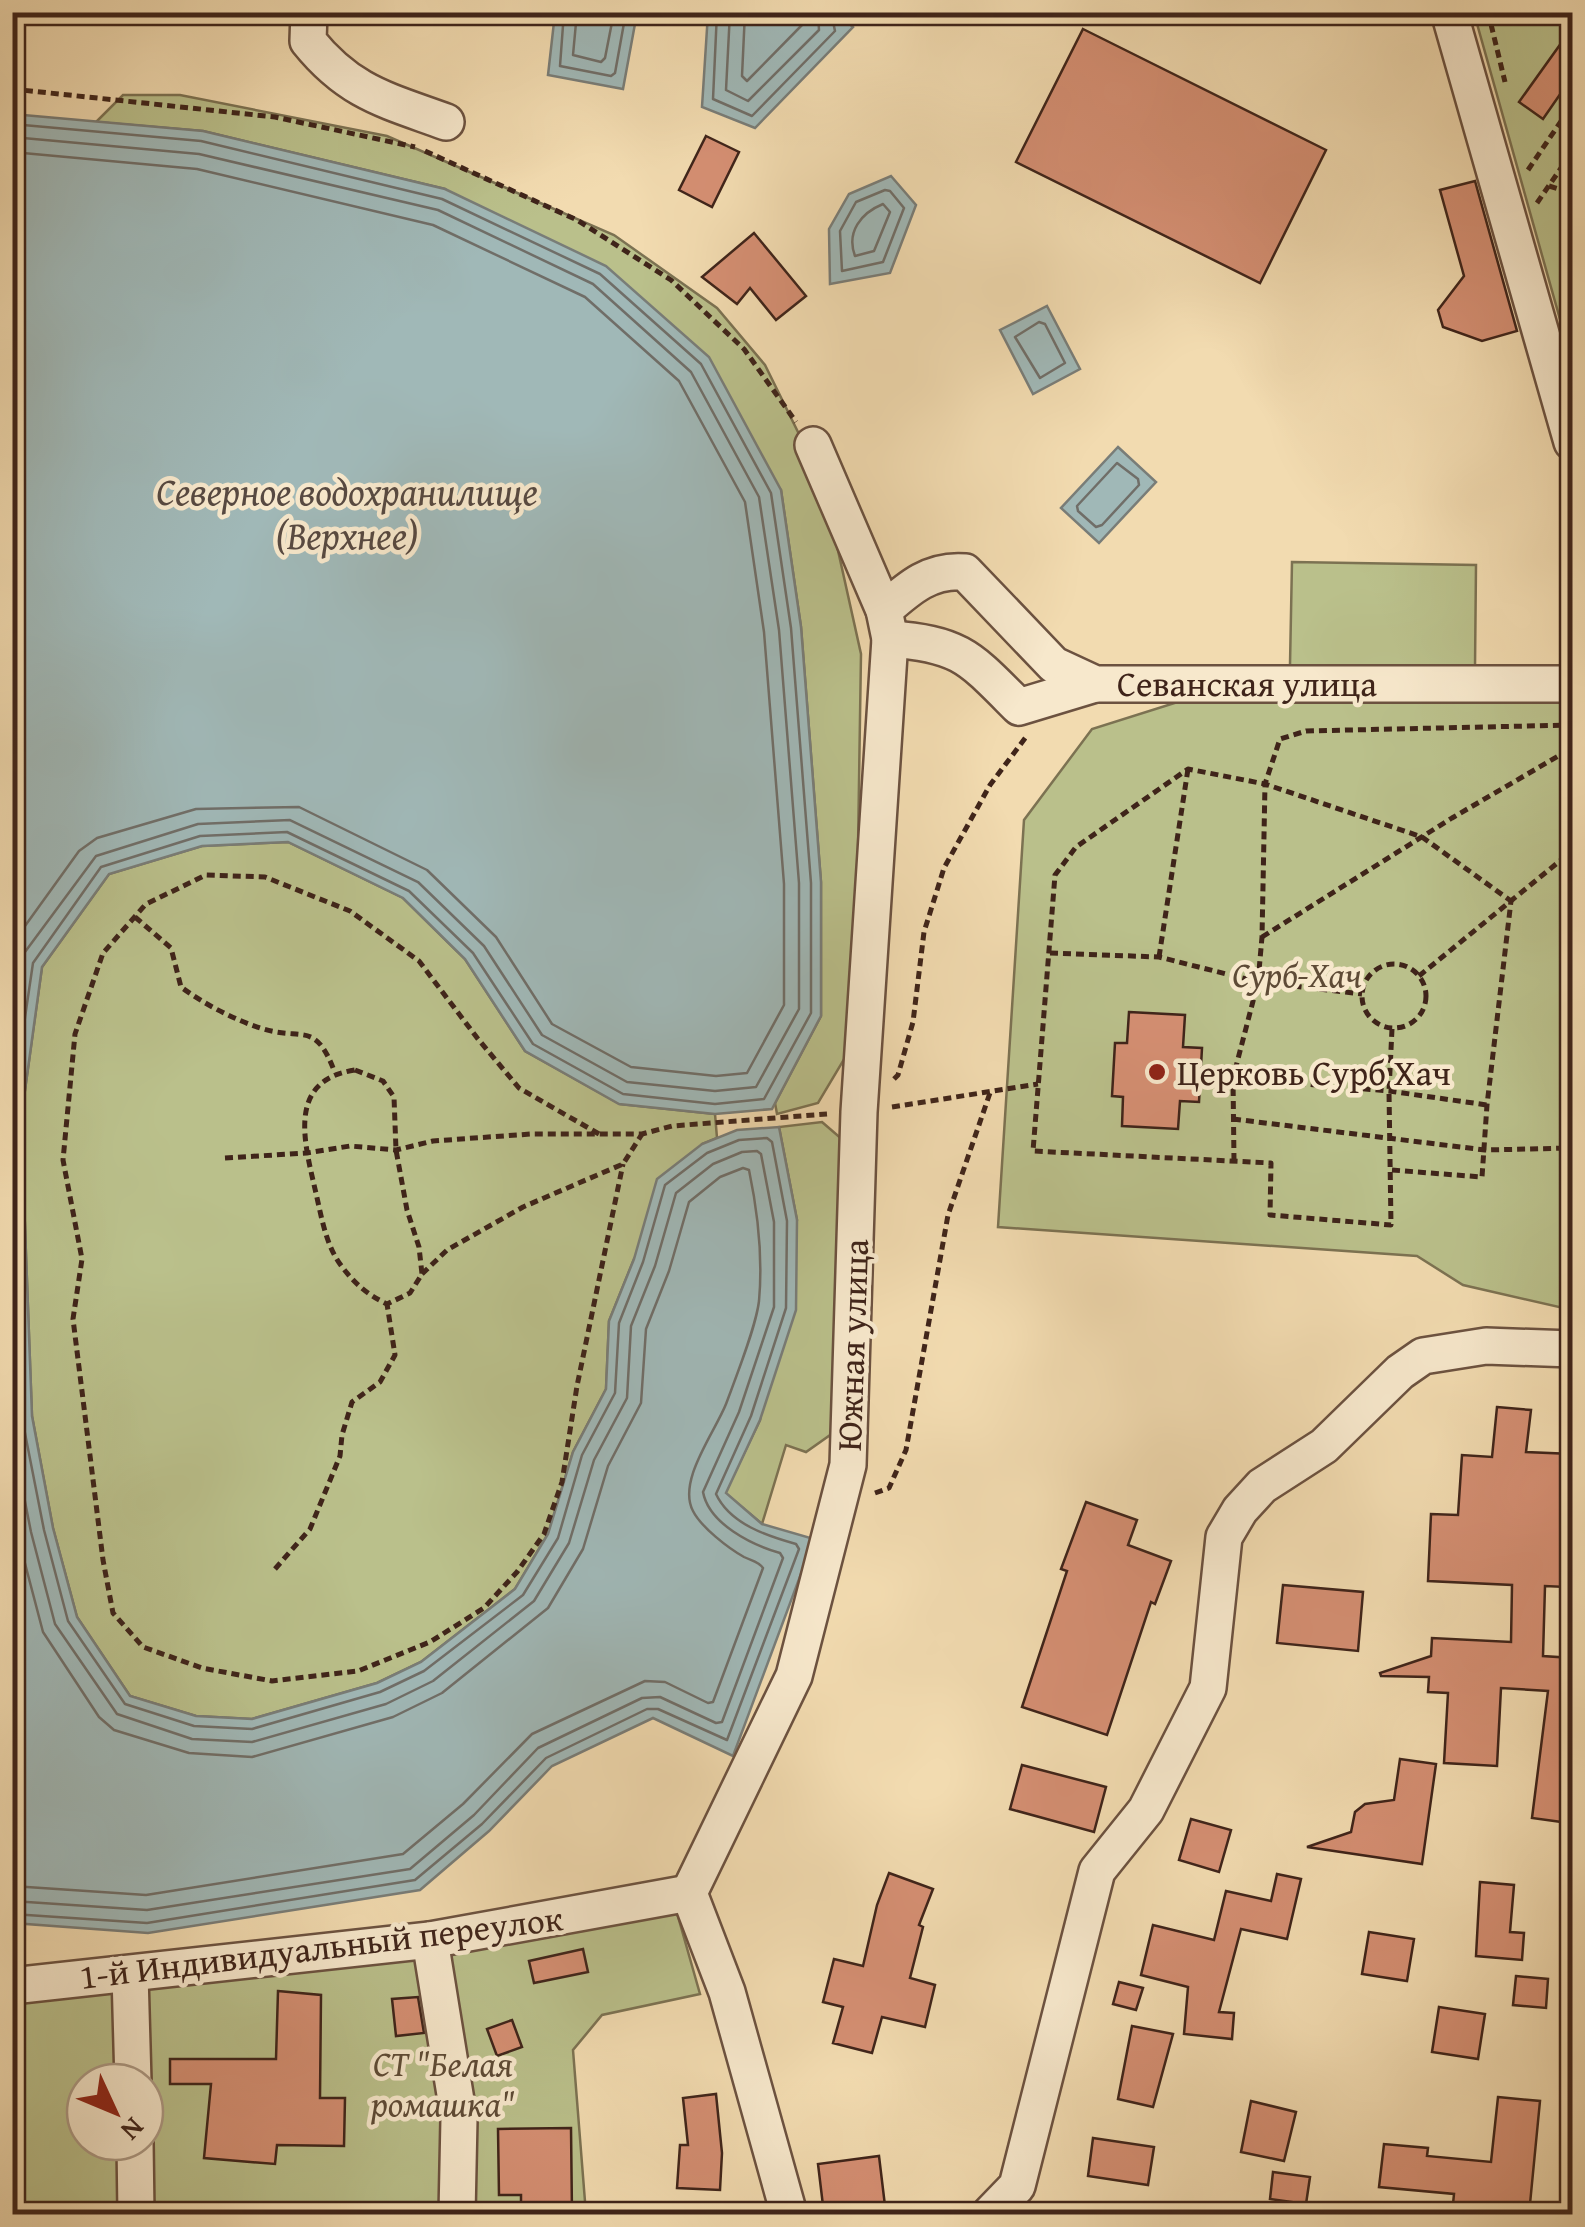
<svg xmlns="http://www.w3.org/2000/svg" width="1585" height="2227" font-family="'Gentium Book Plus',serif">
<rect width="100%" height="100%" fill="#f2dbb0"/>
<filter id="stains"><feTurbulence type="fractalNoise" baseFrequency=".002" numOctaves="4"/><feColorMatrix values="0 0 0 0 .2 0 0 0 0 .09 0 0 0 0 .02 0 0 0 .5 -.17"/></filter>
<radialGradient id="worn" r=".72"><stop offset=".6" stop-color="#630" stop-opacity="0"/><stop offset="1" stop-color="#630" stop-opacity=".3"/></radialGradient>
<!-- green -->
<g fill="#bac08b" stroke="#7c7252" stroke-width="2.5" fill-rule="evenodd">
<path d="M1474 13H1572V362Z"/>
<path d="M123 95H180L387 136 614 235 717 308 765 365 823 483 861 654 855 1041 818 1103 777 1114 775 1103 821 1016V882L801 627 781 490 445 189 203 131 96 122Z"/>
<path d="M1292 562 1476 565 1475 667 1290 665Z"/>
<path d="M1184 700H1572V1310L1463 1285 1417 1256 998 1227 1024 820 1092 729Z"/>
<path d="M288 842 403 898 465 959 525 1051 620 1104 715 1114 717 1138 702 1144 634 1259 609 1321 606 1389 573 1452 548 1534 515 1589 421 1662 377 1683 252 1719 196 1716 130 1696 77 1617 53 1528 32 1416 21 1119 42 967 109 874 202 846Z"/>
<path d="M822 1122 851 1147 840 1428 806 1452 786 1445 762 1524 725 1493 760 1420 797 1220 779 1127Z"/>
<path d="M675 1906 700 1994 602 2015 573 2050 586 2214H13V1996ZM85 2082H145V2142H85Z"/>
</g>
<!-- water -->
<g fill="#a0b8b7" stroke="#797d78" stroke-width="2.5">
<path d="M555 13H637L623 89 548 75Z"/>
<path d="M708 13H836L853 27 755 128 702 107Z"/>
<path d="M12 114 203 131 445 189 606 266 709 357 781 490 801 627 821 882V1016L772 1109 715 1114 619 1104 525 1051 465 959 403 898 288 842 202 846 109 874 42 967 21 1119 32 1416 53 1528 77 1617 130 1696 196 1716 252 1719 377 1683 421 1662 515 1589 548 1534 573 1452 606 1389 609 1321 634 1259 657 1179 702 1144 737 1130 779 1127 797 1220 796 1310 760 1420 726 1493 762 1524 814 1539 733 1756 653 1718 552 1766 489 1831 420 1890 148 1933 13 1923Z"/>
<path d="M891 176 916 205 890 273 830 284 829 229 849 194Z"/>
<path d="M1047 306 1080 369 1033 394 1000 330Z"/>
<path d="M1118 447 1156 482 1099 543 1061 508Z"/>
</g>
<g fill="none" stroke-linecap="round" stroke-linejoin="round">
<!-- shore -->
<g stroke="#706e68" stroke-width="2.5">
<path d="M564 12 560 66 611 76 615 73 626 12"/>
<path d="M577 12 573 55 601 62 605 58 614 12"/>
<path d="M717 12 713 99 752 116 835 31 831 12"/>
<path d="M730 12 726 90 748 101 819 30 818 12"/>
<path d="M745 12 742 76 747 81 802 25 803 12"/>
<path d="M12 124 201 141 442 199 600 274 701 364 771 493 791 628 811 883V1013L764 1099 715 1104 623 1094 533 1044 473 953 409 891 287 832 200 836 101 867 33 963 12 1106"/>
<path d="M12 137 199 154 438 210 593 284 691 372 759 497 779 630 799 883V1009L756 1087 715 1091 627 1082 542 1035 484 946 418 882 290 820 198 824 96 856 22 956 12 1017"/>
<path d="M12 152 197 169 433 225 585 297 679 381 745 502 764 632 784 884V1005L747 1073 716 1076 631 1067 552 1024 496 937 427 870 299 807 196 809 97 838 79 851 12 944"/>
<path d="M885 190 890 191 904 208 883 262 842 271 840 231 856 202Z"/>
<path d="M883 204 890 212 874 251 855 256C846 232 861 213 883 204Z"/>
<path d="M1039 322 1045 324 1065 363 1040 378 1015 337Z"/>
<path d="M1117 463 1138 479 1139 485 1102 525 1096 527 1078 511 1077 506Z"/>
<path d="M12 1165 22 1418 44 1530 68 1621 125 1704 194 1726 252 1729 380 1692 424 1671 523 1595 558 1538 582 1455 615 1393 619 1323 643 1262 665 1185 707 1153 739 1140 767 1138 772 1142 787 1221 786 1308 751 1416 716 1494C730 1524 767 1536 796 1544L799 1549 727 1740 658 1709H647L546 1758 482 1824 415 1880 147 1923 12 1914"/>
<path d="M12 1436 31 1532 55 1624 117 1714 192 1739 252 1742 386 1704 433 1681 534 1601 569 1543 594 1460 627 1398 631 1326 655 1266 676 1193 713 1164 742 1152 757 1151 761 1154 774 1222V1307L739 1412 703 1492C709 1524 752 1545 780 1553L783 1558 722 1722 716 1723 660 1697 642 1698 538 1748 474 1815 410 1869 147 1910 12 1901"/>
<path d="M12 1514 43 1632 99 1717 114 1730 189 1753 252 1757 393 1717 442 1693 548 1608 583 1549 608 1466 641 1403 646 1329 669 1271 689 1202 720 1177 743 1168 749 1170C758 1213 763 1257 759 1301 756 1327 736 1377 726 1404 715 1432 677 1481 693 1511 701 1527 728 1548 744 1557 752 1561 758 1561 763 1568L713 1702 708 1703 665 1682 645 1681 532 1734 463 1804 403 1854 146 1895 12 1886"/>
</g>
</g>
<!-- building -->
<g fill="#d58f73" stroke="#3f241a" stroke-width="2.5">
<path d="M1572 28V77L1543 119 1519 102Z"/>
<path d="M1083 29 1326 150 1260 283 1016 162Z"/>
<path d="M706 136 739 152 712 207 679 190Z"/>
<path d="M1475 181 1517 331 1482 341 1443 327 1438 310 1464 276 1440 190Z"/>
<path d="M754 233 806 296 776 320 750 288 737 304 702 277Z"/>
<path d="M1129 1012 1185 1015 1183 1047 1202 1048 1199 1102 1180 1101 1178 1129 1122 1126 1123 1097 1112 1096 1115 1043H1127Z"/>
<path d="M1497 1407 1531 1410 1526 1452 1572 1454 1566 1587 1545 1586 1543 1656 1572 1658 1569 1716H1572V1749L1567 1792 1572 1793 1569 1823 1532 1818 1548 1691 1501 1688 1497 1766 1444 1763 1448 1693 1428 1692 1429 1677 1381 1676 1380 1673 1431 1656 1432 1638 1511 1642 1512 1585 1428 1581 1431 1514 1458 1515 1462 1455 1492 1457Z"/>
<path d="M1086 1502 1137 1520 1128 1545 1171 1561 1155 1604 1151 1602 1107 1735 1022 1707 1067 1571 1061 1569Z"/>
<path d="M1283 1585 1363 1592 1358 1651 1277 1643Z"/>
<path d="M1400 1759 1436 1764 1422 1864 1307 1847 1351 1832 1355 1812 1365 1804 1394 1800Z"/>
<path d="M1022 1765 1106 1787 1094 1832 1010 1809Z"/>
<path d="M1191 1819 1231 1830 1219 1872 1179 1860Z"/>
<path d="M889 1873 933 1889 919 1925 923 1927 910 1978 935 1985 925 2027 882 2017 872 2053 833 2043 843 2007 823 2002 834 1959 863 1966 877 1905Z"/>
<path d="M1277 1874 1301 1879 1287 1939 1241 1929 1219 2012 1234 2013 1232 2039 1184 2034 1188 1987 1141 1975 1153 1925 1214 1940 1226 1891 1271 1901Z"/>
<path d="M1480 1882 1514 1885 1510 1932 1524 1933 1522 1960 1476 1956Z"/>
<path d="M1369 1932 1414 1939 1407 1981 1362 1974Z"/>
<path d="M583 1949 588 1972 534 1983 529 1961Z"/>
<path d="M1516 1976 1548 1979 1546 2008 1513 2005Z"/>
<path d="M1119 1982 1143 1988 1136 2010 1113 2004Z"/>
<path d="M278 1991 321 1995 320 2098H345L344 2146 277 2145 275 2164 204 2158 211 2084H170V2059H276Z"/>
<path d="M418 1997 424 2033 396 2036 392 1999Z"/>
<path d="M1439 2007 1485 2014 1478 2059 1432 2052Z"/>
<path d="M512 2020 522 2047 497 2056 487 2029Z"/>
<path d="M1132 2026 1173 2034 1153 2107 1118 2099Z"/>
<path d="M716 2094 722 2153 720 2190 677 2188 680 2145H688L683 2098Z"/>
<path d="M1498 2097 1540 2101 1529 2214H1452L1454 2194 1379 2187 1384 2144 1428 2148 1427 2156 1491 2162Z"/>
<path d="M1251 2101 1296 2112 1284 2161 1241 2152Z"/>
<path d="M571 2128 572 2214H521V2195H499L498 2129Z"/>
<path d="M1093 2138 1154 2147 1148 2185 1088 2176Z"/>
<path d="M879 2156 886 2214H824L818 2164Z"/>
<path d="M1273 2172 1310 2177 1306 2204 1270 2199Z"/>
</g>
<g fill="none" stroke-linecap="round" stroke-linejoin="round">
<!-- minor casing -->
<g stroke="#6c5240" stroke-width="40">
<g id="minor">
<path d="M309 12 308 41C350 93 386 100 446 122"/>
<path d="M1449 12 1572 442"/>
<path d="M884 610C909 588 930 569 965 572L1054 665 1095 684H1572"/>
<path d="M890 639C961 644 970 658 1019 707L1095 684"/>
<path d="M430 1940 459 2119 457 2214"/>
<path d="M130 1974 133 2082"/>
<path d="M12 1986 430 1940 689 1893"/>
<path d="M135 2142 136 2214"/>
<path d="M789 2214 727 1992 689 1893 794 1676 848 1465 859 1112 890 639 884 610 813 445"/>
<path d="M990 2214 1017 2186 1097 1871 1146 1810 1208 1688 1224 1537 1240 1510 1262 1486 1324 1446 1400 1372 1423 1356 1486 1346 1572 1349"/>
</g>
</g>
<!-- path -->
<g stroke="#3f241a" stroke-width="5" stroke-dasharray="8 5" stroke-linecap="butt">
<path d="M1488 12 1505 82"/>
<path d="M12 89 275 117 415 147"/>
<path d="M425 151 577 220 671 280 744 349 796 422"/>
<path d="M1528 170 1572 105"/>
<path d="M1549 186 1572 193"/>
<path d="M1537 203 1572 152"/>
<path d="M135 917 171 948 181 987C204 1004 233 1019 260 1028 303 1042 315 1019 335 1073"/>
<path d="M1262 937 1452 818 1572 748"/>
<path d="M1050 953 1159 957 1258 982 1362 994"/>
<path d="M1159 957 1188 769"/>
<circle cx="1394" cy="996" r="32"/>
<path d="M1419 976 1572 851"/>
<path d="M1392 1029 1389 1091 1391 1225 1270 1215 1271 1163 1033 1151 1055 875 1076 847 1188 769 1265 784 1422 837 1511 901"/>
<path d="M355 1070 383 1081 394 1097 396 1150 407 1210 419 1247 422 1274 410 1293 387 1304C366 1294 353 1282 340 1264 325 1243 321 1214 315 1189 304 1141 287 1080 355 1070Z"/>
<path d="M1233 1078 1389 1091 1487 1105"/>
<path d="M894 1079 898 1075 913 1022 924 932 944 868 990 785 1026 737"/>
<path d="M892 1107 1038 1084"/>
<path d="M1233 1119 1485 1150 1572 1148"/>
<path d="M599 1134 519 1088 478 1039 419 961 350 911 265 877 206 875 146 904 103 953 75 1034 63 1160 82 1259 73 1319 103 1560 113 1613 143 1647 202 1668 272 1681 358 1671 430 1642 484 1608 517 1572 544 1534 562 1482 577 1386 623 1164"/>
<path d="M225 1158 307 1153 350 1146 396 1150 433 1141 531 1134H642L672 1126 827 1114"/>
<path d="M1234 1161 1233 1078 1258 982 1262 937 1265 784 1280 739 1306 731 1572 725"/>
<path d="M1392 1170 1482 1177 1487 1105 1511 901"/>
<path d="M422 1274 447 1250 523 1207 623 1164 642 1134"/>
<path d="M875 1493 889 1488 906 1450 948 1215 991 1090"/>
<path d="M275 1569 310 1529 340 1456 342 1435 352 1402 380 1382 395 1355 387 1304"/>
</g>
<!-- minor -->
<use href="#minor" stroke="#f7e8cc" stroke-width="35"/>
</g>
<!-- markers -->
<circle fill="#8f2418" stroke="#f7e8cc" stroke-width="4" cx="1157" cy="1072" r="10"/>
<g text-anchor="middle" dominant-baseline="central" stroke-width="9" stroke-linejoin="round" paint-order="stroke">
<!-- street labels -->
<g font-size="35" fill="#3f241a" stroke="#f7e8cc">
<text x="1247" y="683">Севанская улица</text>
<text transform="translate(852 1345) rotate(-88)">Южная улица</text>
<text transform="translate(321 1947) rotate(-7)">1-й Индивидуальный переулок</text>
</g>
<!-- park labels -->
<g font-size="35" font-style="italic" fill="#5e4b36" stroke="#f7e8cc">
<text x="1297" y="974">Сурб-Хач</text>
<text x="443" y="2063">СТ "Белая<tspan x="443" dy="40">ромашка"</tspan></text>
</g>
<!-- poi labels -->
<g font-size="35" fill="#3f241a" stroke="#f7e8cc" text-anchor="start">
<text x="1177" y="1072">Церковь Сурб Хач</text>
</g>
<!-- water labels -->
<g font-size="38" font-style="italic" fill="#574941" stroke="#f7e8cc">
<text x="347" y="491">Северное водохранилище<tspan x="347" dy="44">(Верхнее)</tspan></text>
</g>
</g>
<!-- margin -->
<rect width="1585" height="2227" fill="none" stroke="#f2dbb0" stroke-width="50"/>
<rect x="15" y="15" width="1555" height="2197" fill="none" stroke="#3f241a" stroke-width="5"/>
<rect x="25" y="25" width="1535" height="2177" fill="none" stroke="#3f241a" stroke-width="2.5"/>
<!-- north arrow -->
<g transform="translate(115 2112) rotate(134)"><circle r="48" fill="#f7e8cc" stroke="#ad9a85" stroke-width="2.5"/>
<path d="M0-8L18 38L0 25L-18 38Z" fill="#8f2418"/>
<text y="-15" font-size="28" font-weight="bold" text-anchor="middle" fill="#3f241a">N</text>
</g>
<rect width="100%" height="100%" filter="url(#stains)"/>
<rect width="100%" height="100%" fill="url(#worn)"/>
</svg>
